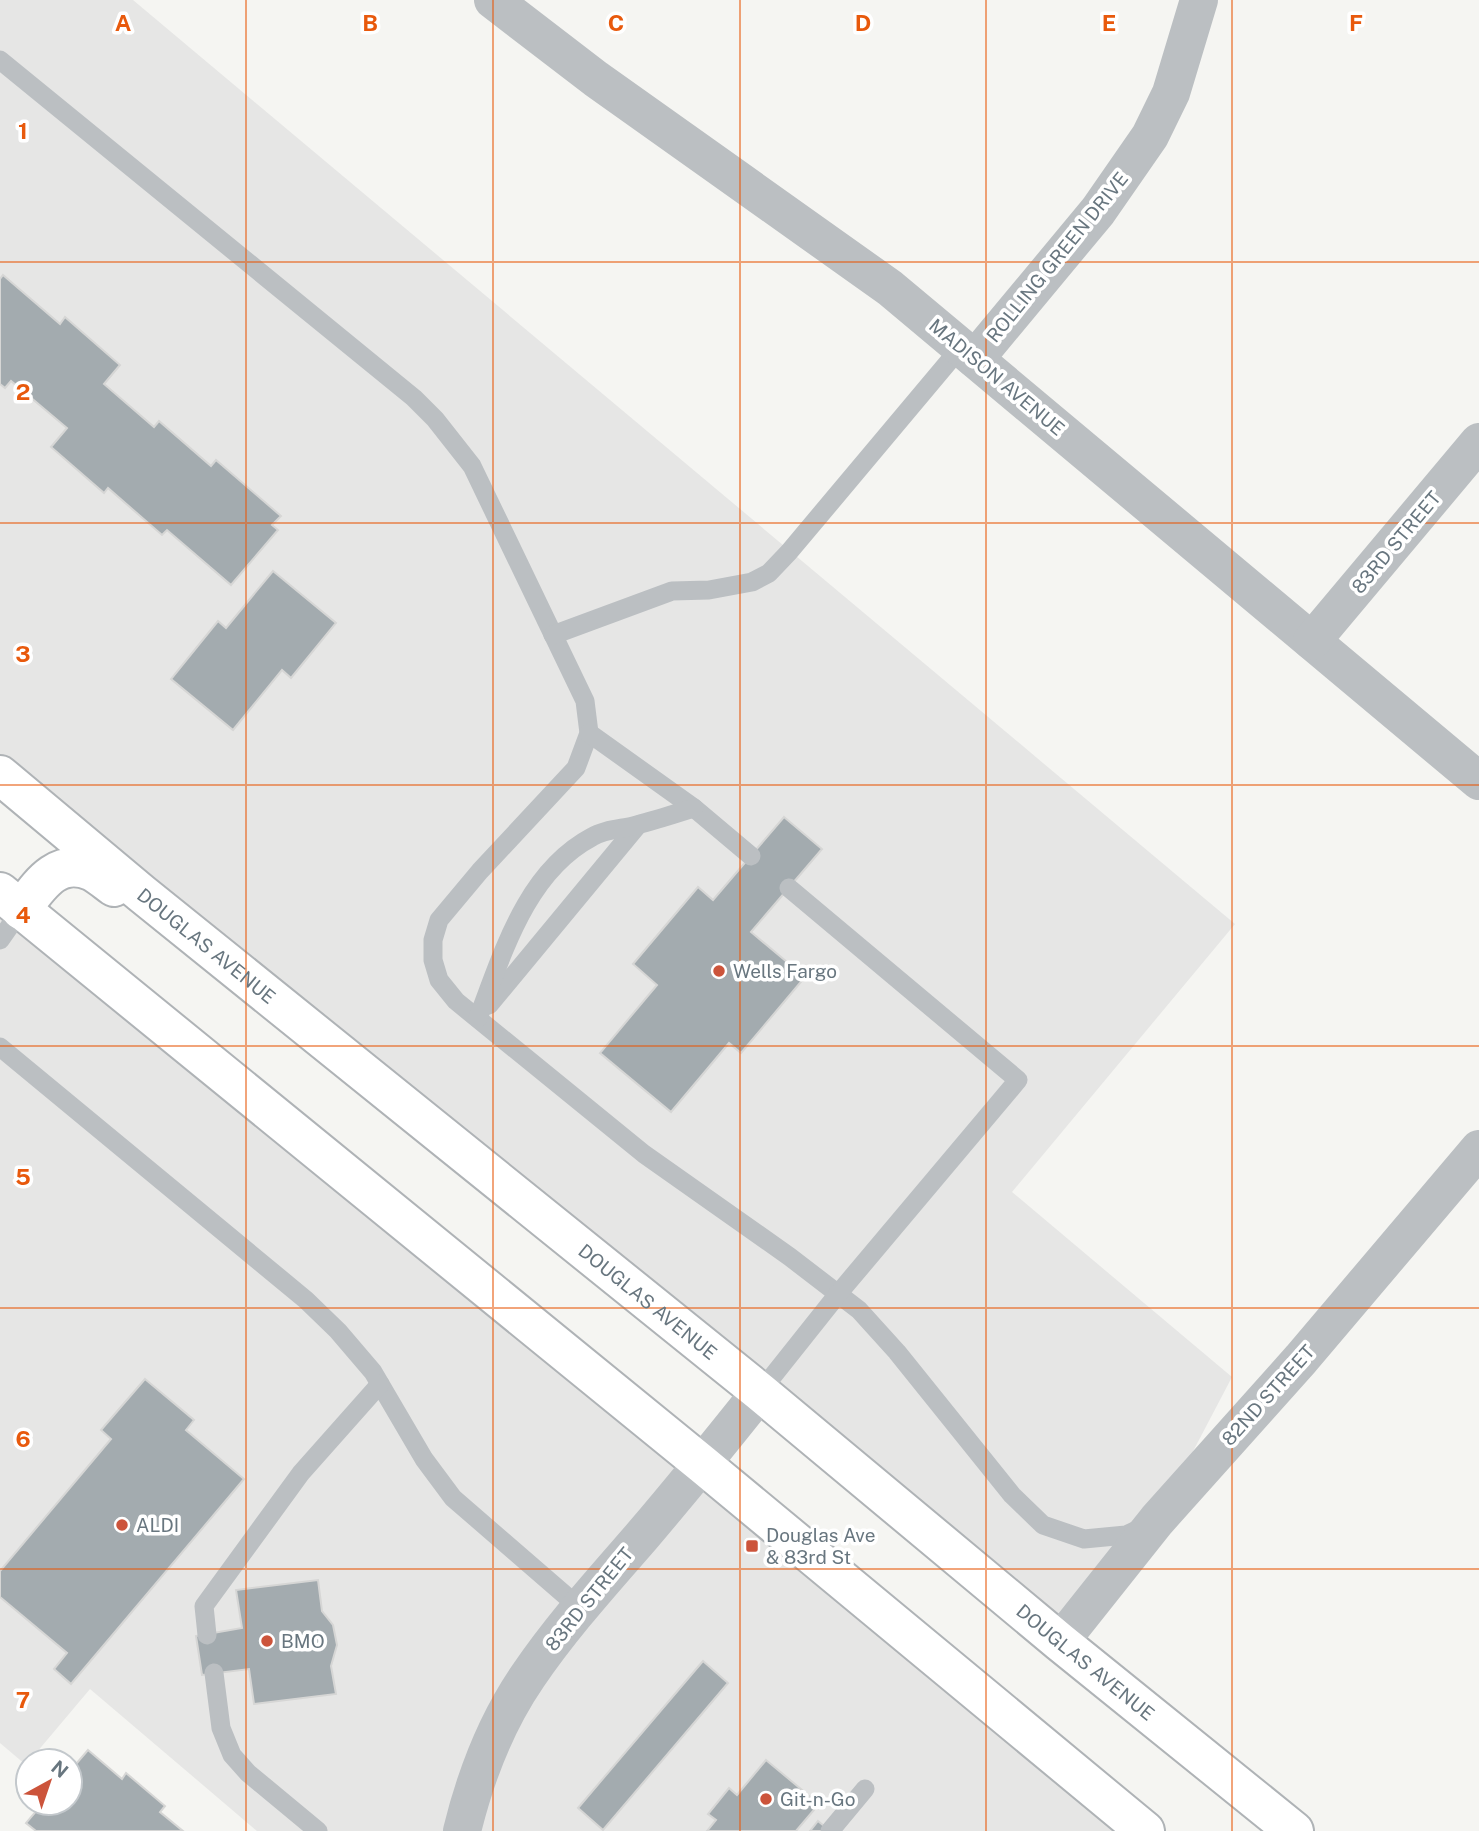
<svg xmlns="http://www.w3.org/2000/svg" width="1479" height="1831" font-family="'Public Sans',sans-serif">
<rect width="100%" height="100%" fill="#f5f5f2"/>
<!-- built -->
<g fill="#e6e6e5">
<path d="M0 0H133L1235 924 1012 1192 1232 1377 1157 1520 1060 1642 0 775Z"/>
<path d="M0 892 1145 1831H257L90 1689 26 1765 0 1743Z"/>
</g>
<!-- building -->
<g fill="#a3abaf" stroke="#d6d6d5" stroke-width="2">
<path d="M3 275 60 324 65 317 120 365 104 384 154 427 159 421 211 466 216 460 281 516 272 525 278 530 231 585 167 530 162 535 108 488 104 493 51 447 67 428 11 381 5 388 0 384V279Z"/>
<path d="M273 571 336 623 291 678 282 670 233 730 171 679 218 621 226 628Z"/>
<path d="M784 817 822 849 751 932 805 977 741 1053 729 1043 671 1112 600 1053 657 985 633 964 698 887 713 900Z"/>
<path d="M145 1379 194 1420 186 1430 244 1479 71 1684 54 1669 67 1653 0 1597V1571L111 1439 101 1430Z"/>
<path d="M318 1580 322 1611 333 1625 337 1645 331 1666 336 1694 254 1704 249 1669 202 1675 196 1636 242 1628 236 1590Z"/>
<path d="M703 1661 728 1683 603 1830 578 1808Z"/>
<path d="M88 1750 122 1779 126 1773 165 1806 160 1812 183 1831H36L26 1823 43 1803H70V1771Z"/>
<path d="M766 1760 819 1804 796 1831H707L716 1820 708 1814 729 1788 737 1795Z"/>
<path d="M818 1821 830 1831H810Z"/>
</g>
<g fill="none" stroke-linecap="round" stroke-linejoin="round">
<!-- primary casing -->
<g stroke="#afb3b6" stroke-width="42">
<g id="primary">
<path id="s1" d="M0 775 141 893 760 1392 1060 1642 1294 1831"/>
<path d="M0 892 702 1464 1145 1831"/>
<path d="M21 910C39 886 56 857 91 871 99 875 107 882 114 887"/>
</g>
</g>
<!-- lane -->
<g stroke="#bbbfc2" stroke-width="19">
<path d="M0 60 414 398 435 419 472 466 585 701 589 733 576 768 480 871 439 920 433 940V960L439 980 456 1001 644 1154 790 1257 859 1310 897 1352 1012 1495 1043 1525 1084 1539 1126 1535 1143 1527"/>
<path d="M553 635 672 591 709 590 752 582 769 573 789 552 961 347"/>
<path d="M589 733 694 808 751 856"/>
<path d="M0 940 21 910"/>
<path d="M489 1005 638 825"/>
<path d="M478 1018C503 953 526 872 592 837 603 830 620 829 633 826 653 821 674 814 694 808"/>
<path d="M0 1047 306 1300 338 1331 373 1372 424 1459 453 1498 580 1608"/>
<path d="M760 1392 838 1294 1018 1080 789 888"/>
<path d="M207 1635 204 1606 301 1473 380 1384"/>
<path d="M214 1673 221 1728 232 1755 248 1773 318 1831"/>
<path d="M830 1831 865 1789"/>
</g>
<!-- street -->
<g stroke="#bbbfc2" stroke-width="38">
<path d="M493 0 596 79 890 288 1479 781"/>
<path d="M975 359 1098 211 1150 136 1171 93 1199 0"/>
<path d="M1312 641 1479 442"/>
<path d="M1060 1642 1157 1520 1301 1359 1479 1149"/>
<path d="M462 1831C475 1778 497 1721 528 1676 562 1626 603 1581 642 1536 682 1489 721 1441 760 1392"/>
</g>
<!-- primary -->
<use href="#primary" stroke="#fff" stroke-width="38"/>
</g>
<!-- grid -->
<path fill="none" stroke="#e8590c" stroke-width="2" stroke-opacity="0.55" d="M246 0V1831M493 0V1831M740 0V1831M986 0V1831M1232 0V1831M0 262H1479M0 523H1479M0 785H1479M0 1046H1479M0 1308H1479M0 1569H1479"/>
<!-- markers -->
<g fill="#cc543b" stroke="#fff" stroke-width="2.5">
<circle cx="719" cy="971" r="7"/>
<circle cx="122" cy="1525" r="7"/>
<rect x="745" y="1539" width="14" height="14" rx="3.5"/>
<circle cx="267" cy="1641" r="7"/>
<circle cx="766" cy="1799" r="7"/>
</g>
<g text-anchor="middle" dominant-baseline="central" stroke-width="7" stroke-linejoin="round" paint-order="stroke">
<!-- street labels -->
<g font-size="19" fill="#68767f" stroke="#fff">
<text transform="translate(1057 257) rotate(-51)">ROLLING GREEN DRIVE</text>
<text transform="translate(997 377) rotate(40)">MADISON AVENUE</text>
<text transform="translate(1396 542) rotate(-50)">83RD STREET</text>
<text stroke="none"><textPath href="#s1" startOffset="268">DOUGLAS AVENUE</textPath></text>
<text stroke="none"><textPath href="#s1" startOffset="835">DOUGLAS AVENUE</textPath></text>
<text transform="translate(1268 1395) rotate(-48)">82ND STREET</text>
<text transform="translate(589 1599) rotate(-51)">83RD STREET</text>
<text stroke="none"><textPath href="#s1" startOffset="1402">DOUGLAS AVENUE</textPath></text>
</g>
<!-- poi labels -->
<g font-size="19" fill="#68767f" stroke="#fff" text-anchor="start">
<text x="733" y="971">Wells Fargo</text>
<text x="136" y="1525">ALDI</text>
<text x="766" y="1535">Douglas Ave<tspan x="766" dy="22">&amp; 83rd St</tspan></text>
<text x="281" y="1641">BMO</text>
<text x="780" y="1799">Git-n-Go</text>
</g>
</g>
<g font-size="23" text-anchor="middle" font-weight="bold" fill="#e8590c" stroke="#fff" stroke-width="7" stroke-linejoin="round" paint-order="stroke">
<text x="123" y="31">A</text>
<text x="370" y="31">B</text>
<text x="616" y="31">C</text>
<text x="863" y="31">D</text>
<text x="1109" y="31">E</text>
<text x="1356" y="31">F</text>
<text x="23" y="139">1</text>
<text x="23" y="400">2</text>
<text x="23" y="662">3</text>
<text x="23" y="923">4</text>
<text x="23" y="1185">5</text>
<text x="23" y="1447">6</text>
<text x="23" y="1708">7</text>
</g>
<!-- north arrow -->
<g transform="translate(49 1782) rotate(40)"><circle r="33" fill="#ffffff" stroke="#c3c8cc" stroke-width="2"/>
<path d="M0-5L12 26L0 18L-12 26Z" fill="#cc543b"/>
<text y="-10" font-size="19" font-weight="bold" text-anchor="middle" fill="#68767f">N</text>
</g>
</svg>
